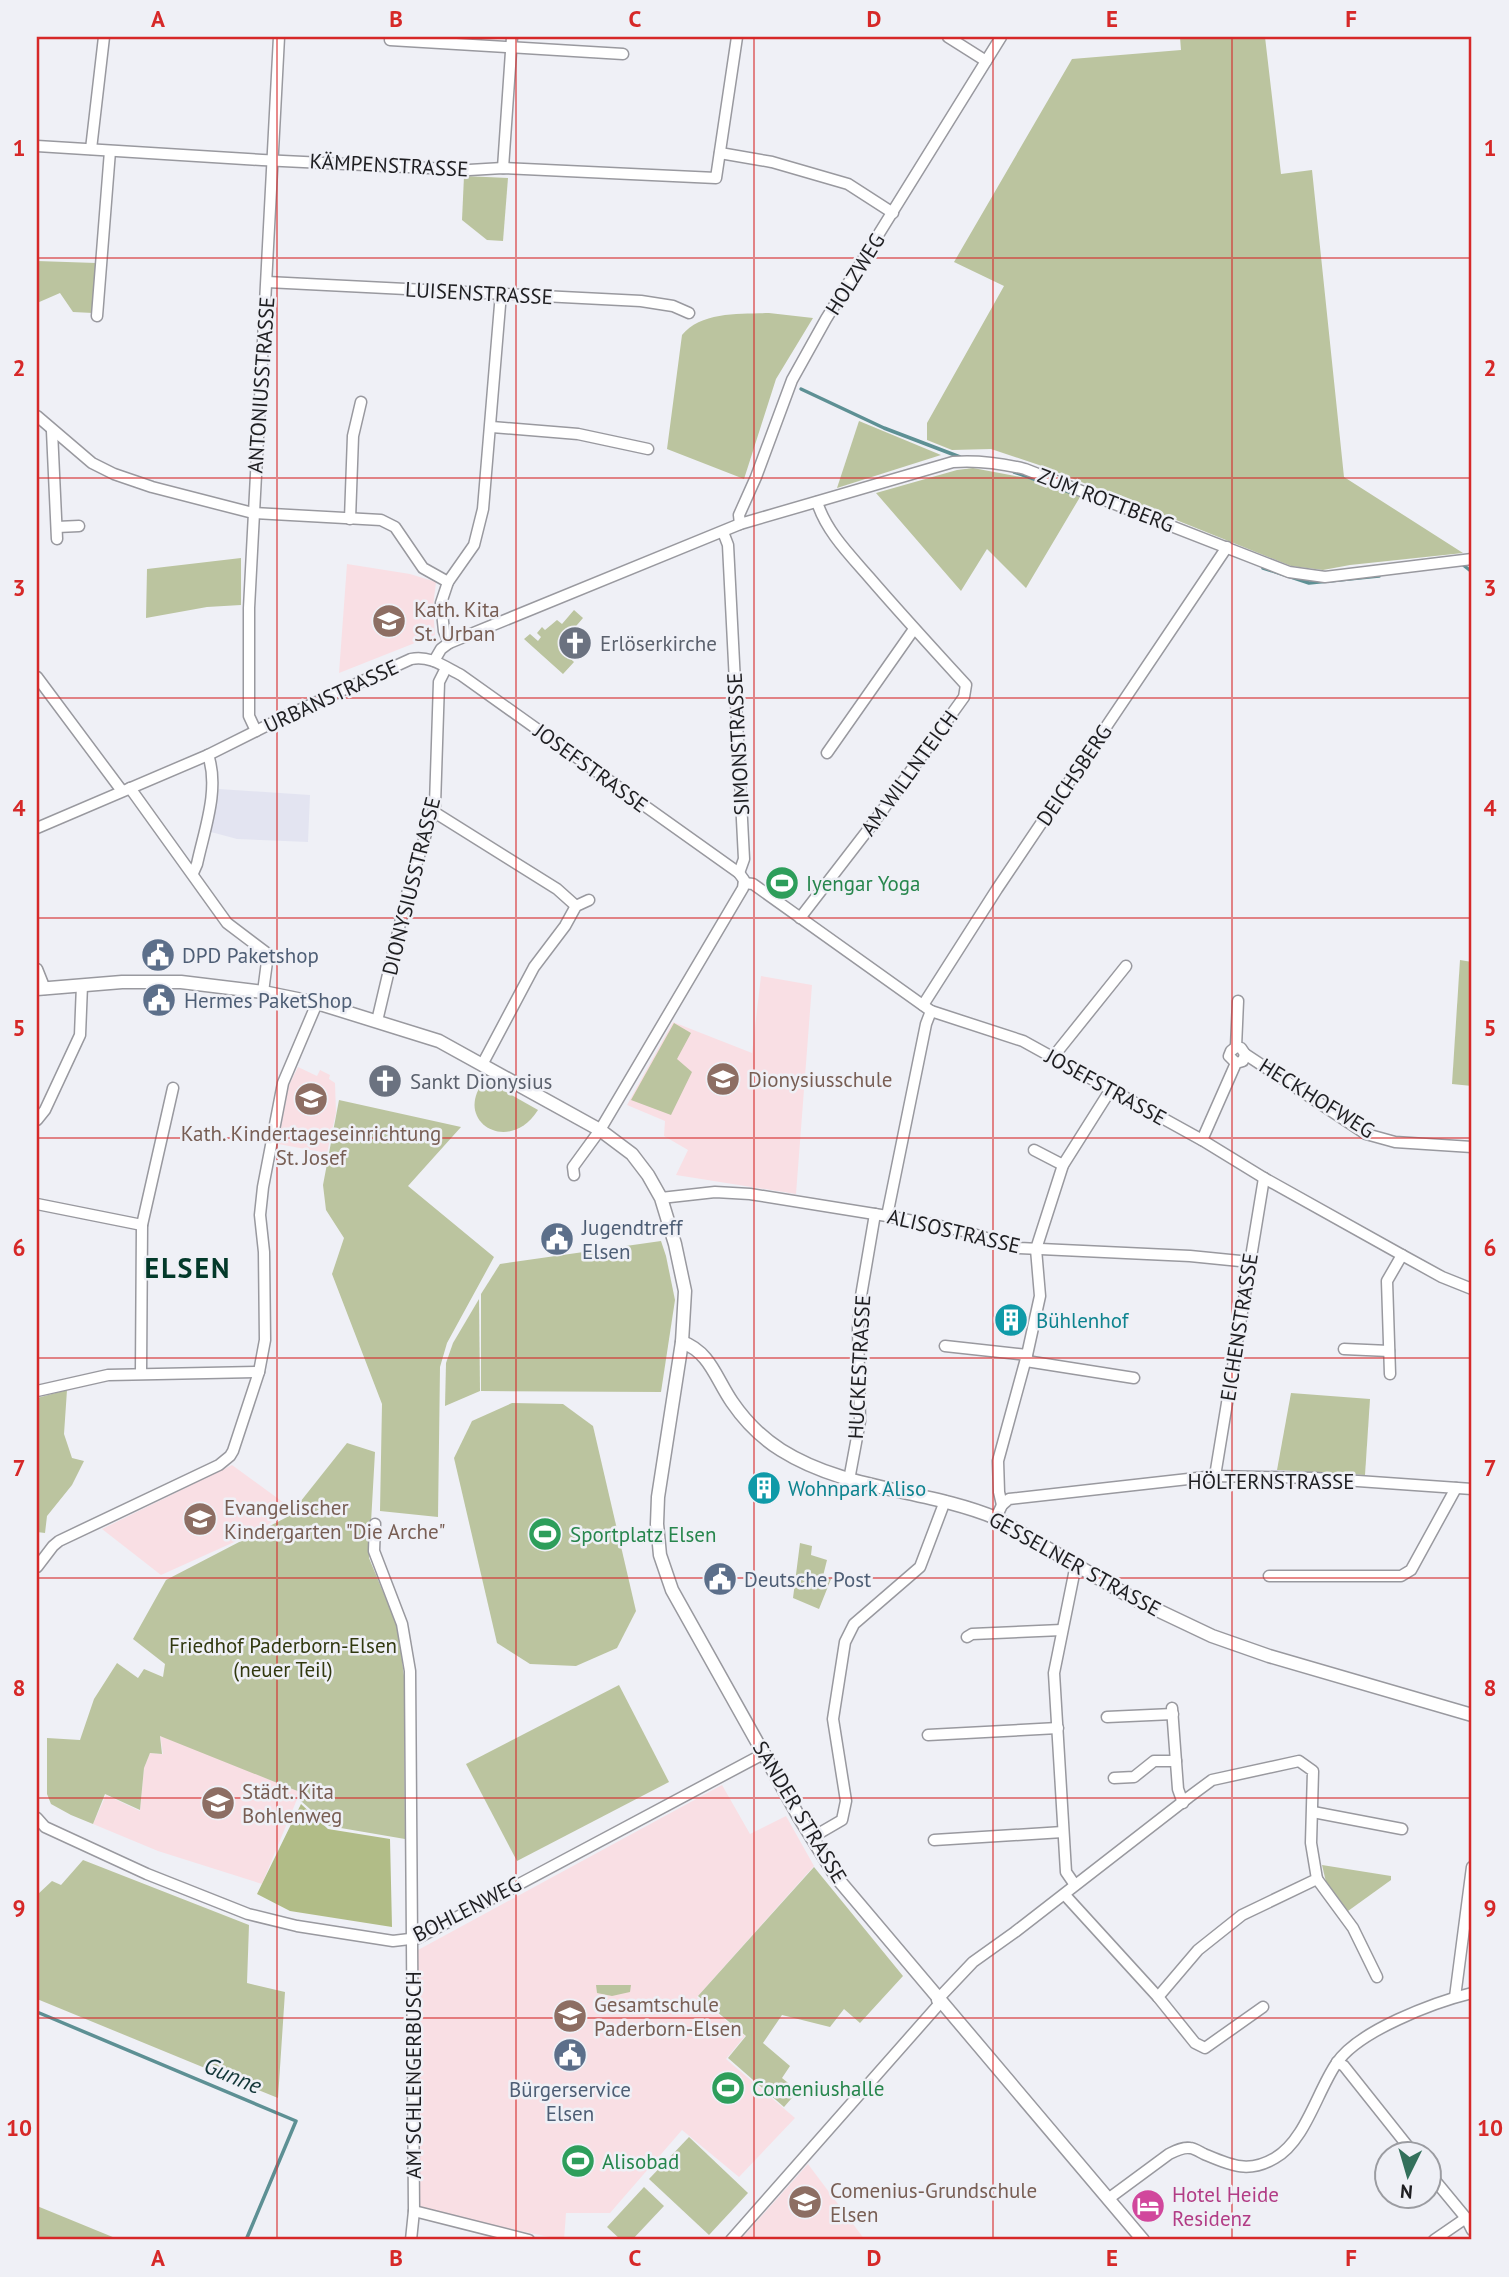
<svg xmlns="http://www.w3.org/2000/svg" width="1509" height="2277" font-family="'PT Sans',sans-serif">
<rect width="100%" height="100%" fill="#eff0f6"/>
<!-- built -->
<path fill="#e3e4f1" d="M219 789 310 795 308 842 237 839 211 832Z"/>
<!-- education -->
<g fill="#f9dfe4">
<path d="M347 564 410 574 436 582 433 607 435 635 339 673Z"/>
<path d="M761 976 812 985 796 1194 676 1175 688 1150 664 1136 665 1121 627 1105 673 1022 752 1053Z"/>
<path d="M298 1067 317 1076 320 1070 330 1075 329 1079 335 1083 336 1113 327 1153 278 1144 289 1085Z"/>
<path d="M232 1465 291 1508 259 1531 161 1575 102 1529Z"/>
<path d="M160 1735 300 1792 262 1884 158 1851 93 1824 106 1795 140 1811 144 1768 150 1753 163 1754Z"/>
<path d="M722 1785 750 1834 786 1816 814 1866 697 1997 745 2036 726 2059 795 2118 739 2177 682 2130 610 2213H566L564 2240 419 2210 418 1950Z"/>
<path d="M808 2164 865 2240H740Z"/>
</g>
<!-- green -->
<g fill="#bbc49f">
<path d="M1180 37H1265L1281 174 1312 170 1344 477 1463 553 1350 565 1323 570 1291 566 1039 465 991 449 952 450 927 440V423L1004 286 954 262 1072 59 1181 50Z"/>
<path d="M464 176 508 178 503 241 487 240 462 220Z"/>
<path d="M37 261 96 263 93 313 73 312 60 293 37 303Z"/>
<path d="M769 313 813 318 776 379 744 479 667 449 682 335C701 311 741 314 769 313Z"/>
<path d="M859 421 941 455 837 488Z"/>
<path d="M973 468 1026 478 1080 497 1026 588 987 549 961 591 876 493 957 470Z"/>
<path d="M241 558V605L207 607 146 618 147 569Z"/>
<path d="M574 610 583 618 558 647 574 662 563 674 524 639 530 634 538 641 541 637 537 633 542 627 545 630 557 620 562 624Z"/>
<path d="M1460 960 1472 962V1086L1452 1084Z"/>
<path d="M674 1023 691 1033 677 1059 692 1072 671 1115 631 1100Z"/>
<path d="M485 1080 538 1110C508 1157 451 1120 485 1080Z"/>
<path d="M339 1100 461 1127 408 1186 494 1257 447 1343 440 1367 438 1517 380 1511 382 1404 332 1274 344 1238 326 1210 323 1185Z"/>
<path d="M661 1241 666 1256 675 1300 661 1392 481 1391V1294L500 1264Z"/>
<path d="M479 1299 480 1391 445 1406 446 1363 453 1343Z"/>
<path d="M67 1390 64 1434 72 1458 84 1461 72 1485 47 1516 45 1533 37 1532V1398Z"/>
<path d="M1291 1393 1370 1399 1365 1475 1277 1470Z"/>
<path d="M512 1403 563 1404 593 1426 636 1611 617 1648 576 1666 530 1664 497 1643 454 1458 472 1421Z"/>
<path d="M347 1443 375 1452 369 1558 398 1628 404 1676 405 1839 329 1826 301 1801 300 1792 160 1736 162 1754 150 1753 144 1768 140 1810 105 1794 93 1824 71 1815 51 1804 47 1794V1738L80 1740 94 1699 117 1663 138 1678 144 1669 163 1677 165 1664 133 1639 166 1580 289 1516Z"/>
<path d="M800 1543 812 1546 811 1555 827 1560 823 1576 831 1579 819 1609 793 1598Z"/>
<path d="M619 1685 669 1782 517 1861 466 1764Z"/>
<path d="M83 1860 249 1925 247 1983 285 1992 278 2098 37 1999V1895L52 1881 61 1885Z"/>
<path d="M1322 1865 1391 1876V1880L1348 1911 1326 1882Z"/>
<path d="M814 1867 903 1976 860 2023 844 2009 830 2027 782 2015 763 2043 790 2066 782 2078 798 2091 784 2107 728 2058 746 2036 698 1996Z"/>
<path d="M596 1985H631L630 1992 612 1996 597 1993Z"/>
<path d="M689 2137 748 2193 709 2235 649 2179Z"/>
<path d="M644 2187 664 2206 632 2240H621L607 2227Z"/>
<path d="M37 2206 120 2240H37Z"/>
</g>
<!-- forest -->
<path fill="#b1bc87" d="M301 1804 328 1829 390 1839 392 1927 290 1911 257 1894Z"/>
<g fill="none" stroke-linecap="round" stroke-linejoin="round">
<!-- stream -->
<g stroke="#5d9094" stroke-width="3.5">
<path d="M801 389 884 428 960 457"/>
<path d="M1014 472 1075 494"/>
<path d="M1462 564 1472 572"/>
<path d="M1263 568 1309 583 1379 576"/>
<path d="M37 2012 296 2121 246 2240"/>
</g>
<!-- minor casing -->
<g stroke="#99999f" stroke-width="13">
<g id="minor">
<path d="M948 37 986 61"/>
<path d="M390 40 623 54"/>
<path d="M37 146 262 160 469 170 503 168 716 178 737 37"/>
<path d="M91 149 104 37"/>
<path d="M720 153 772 162 848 184 893 213"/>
<path d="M503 168 512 37"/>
<path d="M267 282 641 301 673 306 689 313"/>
<path d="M97 316 110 151"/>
<path d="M37 416 92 463 114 474 152 487 253 513 381 520 395 527 423 568 448 582"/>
<path d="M492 427 578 434 648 449"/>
<path d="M52 431 57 539"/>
<path d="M350 519 353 436 361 402"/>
<path d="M740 524 739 515 756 477 792 380 826 319 1001 37"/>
<path d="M57 527 79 526"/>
<path d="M723 532 728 545 744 859 739 873"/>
<path d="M449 643 444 631 441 603 448 582 474 545 483 509 501 293"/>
<path d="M434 661 441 649 449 643 740 524 953 462C978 460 1000 463 1025 469L1289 572 1325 577 1472 559"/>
<path d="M37 677 122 791"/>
<path d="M256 731 249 716V608L279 37"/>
<path d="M827 753 914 629"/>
<path d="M130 788 227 923 268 954 263 992"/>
<path d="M434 812 557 889 576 906"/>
<path d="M37 828 208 755 286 716 411 659C430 655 445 667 461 675L739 873 744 880 743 888 600 1130 573 1167 574 1175"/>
<path d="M193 873 197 864C204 831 220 789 208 755"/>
<path d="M744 883 753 884 931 1011 1023 1041 1202 1140 1264 1178 1402 1255 1442 1277 1472 1289"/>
<path d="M800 918 874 822 964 697 966 685C933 649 900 613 869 577 849 554 826 531 817 502"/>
<path d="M37 969 45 989"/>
<path d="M923 1005 997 889 1227 547"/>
<path d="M377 1021 407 894 435 805 439 682 446 668"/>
<path d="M1236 1047 1238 1001"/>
<path d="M1245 1054 1366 1134 1395 1142 1472 1147"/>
<path d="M1053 1057 1126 966"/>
<path d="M483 1063 534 967 565 926 576 906 589 900"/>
<path d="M37 1120 45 1110 80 1035 82 985"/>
<path d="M1202 1140 1236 1063 1243 1061 1245 1054 1241 1048 1236 1047 1231 1051 1229 1056 1236 1063"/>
<path d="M1034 1150 1063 1165"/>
<path d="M661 1198 715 1192 750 1194 887 1216 960 1230 1019 1248 1190 1256 1250 1262"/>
<path d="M37 1204 142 1225"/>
<path d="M887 1216 926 1024 931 1011"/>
<path d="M945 1346 1027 1355"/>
<path d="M1344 1349 1389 1351"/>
<path d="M1026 1361 1134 1378"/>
<path d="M141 1373 142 1225 173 1088"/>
<path d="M1390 1374 1387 1281 1402 1255"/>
<path d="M37 1391 108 1375 259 1372"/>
<path d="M1215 1476 1264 1178"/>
<path d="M849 1480 860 1421 858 1328 861 1296 875 1214"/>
<path d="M1002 1505 999 1492 998 1461 1027 1355 1040 1296 1036 1249 1063 1165 1111 1089"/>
<path d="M996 1518 1002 1505 1009 1499 1215 1476 1315 1478 1472 1489"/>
<path d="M375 1524 374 1551 402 1624 410 1671 414 2211 411 2240"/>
<path d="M37 1567 53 1546 59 1541 219 1465 230 1456 233 1451 259 1372 265 1340 264 1252 260 1215 263 1187 283 1083 317 1003"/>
<path d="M1269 1576H1401L1411 1570 1456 1488"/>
<path d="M967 1637 972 1634 1062 1630"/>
<path d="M1172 1708 1178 1789 1183 1803"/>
<path d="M1107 1717 1173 1714"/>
<path d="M928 1735 1058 1728"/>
<path d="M1114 1778 1134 1777 1154 1761H1176"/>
<path d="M1313 1812 1402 1829"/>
<path d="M37 1818 45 1827 147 1874 248 1914 297 1926 393 1941 418 1938 765 1753"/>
<path d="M811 1838 842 1820 846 1801 833 1719 845 1642 854 1624 920 1567 945 1501"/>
<path d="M934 1840 1063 1832"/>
<path d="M1317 1879 1353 1928 1377 1977"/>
<path d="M1075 1885 1066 1872 1054 1673 1074 1574 1079 1566"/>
<path d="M1158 1997 1195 2043 1205 2048 1263 2007"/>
<path d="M1455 1997 1472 1867"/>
<path d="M937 2000 973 1962 1015 1932 1189 1797 1212 1780 1299 1761 1313 1771 1311 1843 1317 1879 1242 1915 1198 1950 1158 1997 1064 1894"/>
<path d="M1337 2062 1344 2066 1414 2154"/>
<path d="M1428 2172 1466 2218 1472 2230"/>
<path d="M1108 2199 1169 2154C1175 2151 1182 2147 1190 2148 1194 2148 1200 2152 1204 2154 1230 2165 1248 2174 1275 2158 1305 2141 1317 2092 1336 2064 1357 2031 1435 2002 1472 1993"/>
<path d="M414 2211 529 2240"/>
<path d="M731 2240 940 2003"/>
<path d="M1434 2240 1466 2218"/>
</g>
</g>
<!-- tertiary casing -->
<g stroke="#99999f" stroke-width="15">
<g id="tertiary">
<path d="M37 989 122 982H181L263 992 317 1003 439 1041 600 1130 632 1154 648 1175 661 1198 675 1244 685 1291 682 1342 658 1497 657 1524 660 1555 672 1590 799 1817 837 1878 1143 2240"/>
<path d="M682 1342C710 1352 716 1379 732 1402 745 1421 762 1438 781 1450 846 1491 926 1489 996 1518L1134 1599 1212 1636 1269 1656 1472 1715"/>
</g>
</g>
<!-- minor -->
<use href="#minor" stroke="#fff" stroke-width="10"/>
<!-- tertiary -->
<use href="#tertiary" stroke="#fff" stroke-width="12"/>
</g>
<!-- grid -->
<path fill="none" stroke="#d62828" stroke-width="2" stroke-opacity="0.55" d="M277 37V2240M516 37V2240M754 37V2240M993 37V2240M1232 37V2240M37 258H1472M37 478H1472M37 698H1472M37 918H1472M37 1138H1472M37 1358H1472M37 1578H1472M37 1798H1472M37 2018H1472"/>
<!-- icons -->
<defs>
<g id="school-disc" transform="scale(1.75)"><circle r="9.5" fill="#8d6e63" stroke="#eff0f6"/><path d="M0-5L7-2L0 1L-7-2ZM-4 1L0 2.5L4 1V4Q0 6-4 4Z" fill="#fff"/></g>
<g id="church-disc" transform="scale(1.75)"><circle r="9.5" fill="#6b7280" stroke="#eff0f6"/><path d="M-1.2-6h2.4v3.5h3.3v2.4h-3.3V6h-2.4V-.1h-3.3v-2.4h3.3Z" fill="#fff"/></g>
<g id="stadium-disc" transform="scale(1.75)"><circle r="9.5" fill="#2e9e5b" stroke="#eff0f6"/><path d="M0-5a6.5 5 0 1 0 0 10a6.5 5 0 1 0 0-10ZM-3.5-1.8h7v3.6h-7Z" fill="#fff"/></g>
<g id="civic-disc" transform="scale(1.75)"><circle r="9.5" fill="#5c6f8a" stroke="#eff0f6"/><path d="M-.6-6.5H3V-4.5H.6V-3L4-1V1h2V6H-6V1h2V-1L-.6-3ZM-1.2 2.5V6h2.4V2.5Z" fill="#fff"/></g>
<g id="building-disc" transform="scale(1.75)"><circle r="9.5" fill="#0f9aa8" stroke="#eff0f6"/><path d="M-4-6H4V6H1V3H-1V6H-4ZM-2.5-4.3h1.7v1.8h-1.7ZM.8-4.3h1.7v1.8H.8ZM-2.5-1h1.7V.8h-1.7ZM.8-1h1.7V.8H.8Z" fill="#fff"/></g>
<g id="hotel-disc" transform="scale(1.75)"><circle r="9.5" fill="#d1479c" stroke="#eff0f6"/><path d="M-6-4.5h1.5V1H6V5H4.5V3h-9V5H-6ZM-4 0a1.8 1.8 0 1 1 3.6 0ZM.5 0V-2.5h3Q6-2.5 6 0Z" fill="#fff"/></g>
</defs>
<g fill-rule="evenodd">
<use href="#school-disc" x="389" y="621"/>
<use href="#church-disc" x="575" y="643"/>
<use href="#stadium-disc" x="782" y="883"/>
<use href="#civic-disc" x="158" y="955"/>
<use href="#civic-disc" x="159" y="1000"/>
<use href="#school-disc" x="723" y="1079"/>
<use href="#church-disc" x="385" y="1081"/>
<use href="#school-disc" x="311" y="1099"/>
<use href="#civic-disc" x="557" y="1239"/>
<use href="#building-disc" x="1011" y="1320"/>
<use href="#building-disc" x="764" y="1488"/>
<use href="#school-disc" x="200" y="1519"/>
<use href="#stadium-disc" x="545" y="1534"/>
<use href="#civic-disc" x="720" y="1579"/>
<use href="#school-disc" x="218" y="1803"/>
<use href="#school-disc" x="570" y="2016"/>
<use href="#civic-disc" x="570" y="2055"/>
<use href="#stadium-disc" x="728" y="2088"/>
<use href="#stadium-disc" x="578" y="2161"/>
<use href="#school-disc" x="805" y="2202"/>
<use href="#hotel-disc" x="1148" y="2206"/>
</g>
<g text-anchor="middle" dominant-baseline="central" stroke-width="5" stroke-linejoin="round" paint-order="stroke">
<!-- street labels -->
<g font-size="21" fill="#1e1e21" stroke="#eff0f6">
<text transform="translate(389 165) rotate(3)">KÄMPENSTRASSE</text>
<text transform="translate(855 274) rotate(-58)">HOLZWEG</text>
<text transform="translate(479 293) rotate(3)">LUISENSTRASSE</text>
<text transform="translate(261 385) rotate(-86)">ANTONIUSSTRASSE</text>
<text transform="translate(1106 500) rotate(21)">ZUM ROTTBERG</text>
<text transform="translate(331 696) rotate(-25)">URBANSTRASSE</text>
<text transform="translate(738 744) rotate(-93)">SIMONSTRASSE</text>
<text transform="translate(591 768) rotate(36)">JOSEFSTRASSE</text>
<text transform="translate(909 773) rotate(-54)">AM WILLNTEICH</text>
<text transform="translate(1074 775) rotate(-56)">DEICHSBERG</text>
<text transform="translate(411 886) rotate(-76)">DIONYSIUSSTRASSE</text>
<text transform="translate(1106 1087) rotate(29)">JOSEFSTRASSE</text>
<text transform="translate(1317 1098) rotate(32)">HECKHOFWEG</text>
<text transform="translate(954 1231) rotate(13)">ALISOSTRASSE</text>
<text transform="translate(1239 1327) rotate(-81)">EICHENSTRASSE</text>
<text transform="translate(859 1367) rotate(-87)">HUCKESTRASSE</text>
<text x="1271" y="1481">HÖLTERNSTRASSE</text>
<text transform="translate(1075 1564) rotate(29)">GESSELNER STRASSE</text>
<text transform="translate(800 1812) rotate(59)">SANDER STRASSE</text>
<text transform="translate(467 1909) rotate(-27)">BOHLENWEG</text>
<text transform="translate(413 2075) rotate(-90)">AM SCHLENGERBUSCH</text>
</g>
<!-- education labels -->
<g font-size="21" fill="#785e54" stroke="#eff0f6" text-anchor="start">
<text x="414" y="609">Kath. Kita<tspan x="414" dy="24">St. Urban</tspan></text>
<text x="748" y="1079">Dionysiusschule</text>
<text x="311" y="1133" text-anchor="middle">Kath. Kindertageseinrichtung<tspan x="311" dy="24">St. Josef</tspan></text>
<text x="224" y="1507">Evangelischer<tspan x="224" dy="24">Kindergarten "Die Arche"</tspan></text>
<text x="242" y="1791">Städt. Kita<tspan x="242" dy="24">Bohlenweg</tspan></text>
<text x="594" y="2004">Gesamtschule<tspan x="594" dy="24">Paderborn-Elsen</tspan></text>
<text x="830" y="2190">Comenius-Grundschule<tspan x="830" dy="24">Elsen</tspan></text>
</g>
<!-- worship labels -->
<g font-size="21" fill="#5b616d" stroke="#eff0f6" text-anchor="start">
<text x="600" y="643">Erlöserkirche</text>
<text x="410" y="1081">Sankt Dionysius</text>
</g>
<!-- leisure labels -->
<g font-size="21" fill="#27864d" stroke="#eff0f6" text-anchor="start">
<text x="806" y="883">Iyengar Yoga</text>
<text x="570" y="1534">Sportplatz Elsen</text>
<text x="752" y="2088">Comeniushalle</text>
<text x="602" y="2161">Alisobad</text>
</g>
<!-- service labels -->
<g font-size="21" fill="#4e5e75" stroke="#eff0f6" text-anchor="start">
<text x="182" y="955">DPD Paketshop</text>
<text x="184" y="1000">Hermes PaketShop</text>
<text x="582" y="1227">Jugendtreff<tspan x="582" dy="24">Elsen</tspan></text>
<text x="744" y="1579">Deutsche Post</text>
<text x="570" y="2089" text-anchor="middle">Bürgerservice<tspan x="570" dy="24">Elsen</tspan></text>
</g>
<!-- culture labels -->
<g font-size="21" fill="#0d838f" stroke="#eff0f6" text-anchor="start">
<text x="1036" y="1320">Bühlenhof</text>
<text x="788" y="1488">Wohnpark Aliso</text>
</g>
<!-- park labels -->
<g font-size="21" fill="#31380f" stroke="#eff0f6">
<text x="283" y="1645">Friedhof Paderborn-Elsen<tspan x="283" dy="24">(neuer Teil)</tspan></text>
</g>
<!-- hotel labels -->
<g font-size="21" fill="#b23c85" stroke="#eff0f6" text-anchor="start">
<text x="1172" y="2194">Hotel Heide<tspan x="1172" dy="24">Residenz</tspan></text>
</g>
<!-- water labels -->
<g font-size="23" font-style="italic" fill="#123638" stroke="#eff0f6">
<text transform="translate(233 2075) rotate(23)">Gunne</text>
</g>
<!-- district labels -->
<g font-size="28" font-weight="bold" letter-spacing="2" fill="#03392a" stroke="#eff0f6">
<text x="188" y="1267">ELSEN</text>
</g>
</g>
<!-- border -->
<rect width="1509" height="2277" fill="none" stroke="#eff0f6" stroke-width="77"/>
<!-- north arrow -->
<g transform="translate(1408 2175) rotate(185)"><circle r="33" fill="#eff0f6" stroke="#9b9ca1" stroke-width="2"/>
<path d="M0-5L12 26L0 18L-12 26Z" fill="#33705b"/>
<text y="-10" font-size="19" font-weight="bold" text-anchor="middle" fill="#1e1e21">N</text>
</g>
<rect x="38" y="38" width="1432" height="2200" fill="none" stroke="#d62828" stroke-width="2.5"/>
<g font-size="23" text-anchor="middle" font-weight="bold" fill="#d62828">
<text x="158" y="27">A</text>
<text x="396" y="27">B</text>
<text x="635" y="27">C</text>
<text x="874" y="27">D</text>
<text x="1112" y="27">E</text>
<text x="1351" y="27">F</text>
<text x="19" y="156">1</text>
<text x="1490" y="156">1</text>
<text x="19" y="376">2</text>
<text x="1490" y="376">2</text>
<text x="19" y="596">3</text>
<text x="1490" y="596">3</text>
<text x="19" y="816">4</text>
<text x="1490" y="816">4</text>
<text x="19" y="1036">5</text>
<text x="1490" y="1036">5</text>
<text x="19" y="1256">6</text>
<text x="1490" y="1256">6</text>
<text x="19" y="1476">7</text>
<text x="1490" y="1476">7</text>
<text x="19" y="1696">8</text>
<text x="1490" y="1696">8</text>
<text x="19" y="1916">9</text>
<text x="1490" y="1916">9</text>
<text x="19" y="2136">10</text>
<text x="1490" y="2136">10</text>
<text x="158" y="2266">A</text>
<text x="396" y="2266">B</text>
<text x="635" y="2266">C</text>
<text x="874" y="2266">D</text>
<text x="1112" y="2266">E</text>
<text x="1351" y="2266">F</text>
</g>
</svg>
